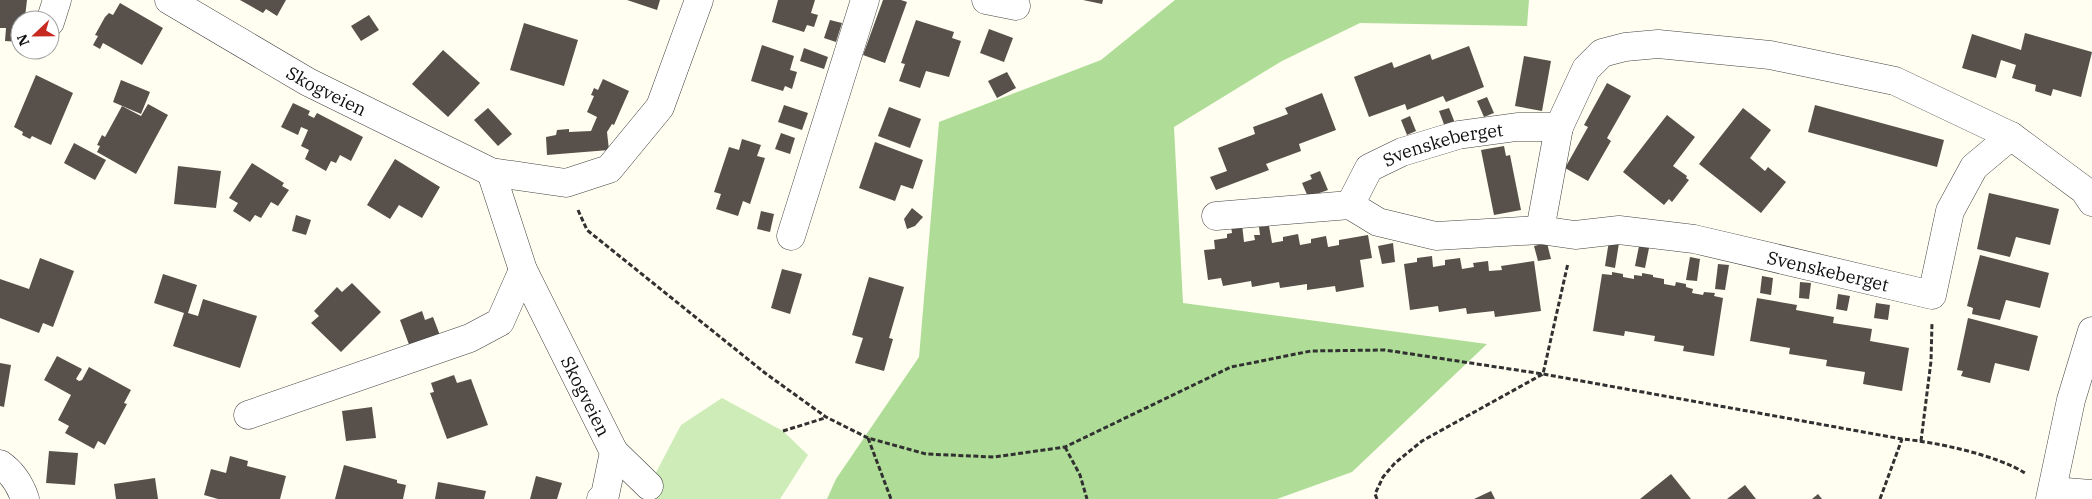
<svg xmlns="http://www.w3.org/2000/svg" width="2092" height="499" font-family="'IBM Plex Serif',serif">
<rect width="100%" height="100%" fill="#fffef1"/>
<!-- green -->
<path fill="#cdecb8" d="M722 398 783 431 808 455 780 499H642L681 425Z"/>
<!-- forest -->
<path fill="#afdd97" d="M1175 0H1529L1527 26 1360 23 1282 61 1174 127 1183 303 1487 344 1352 472 1277 499H827L836 479 919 357 939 122 1101 60Z"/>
<!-- building -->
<g fill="#58514b">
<path d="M0 0H27L25 17 31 18V20H20V42L5 41 6 28H0Z"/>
<path d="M240 0H286L277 16 266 9 263 13Z"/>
<path d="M627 0H660L657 10Z"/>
<path d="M778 0H815L811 13 818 15 814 27 807 25 804 32 772 22Z"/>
<path d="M883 0H901L907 2 885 63 863 55Z"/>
<path d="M1083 0H1103L1102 4Z"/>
<path d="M120 3 163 28 142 65 103 43 100 49 93 45 98 36 95 35 105 17 109 13 113 15Z"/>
<path d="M369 15 379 30 361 41 351 26Z"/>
<path d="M830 20 842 23 836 42 824 38Z"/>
<path d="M916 20 954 32 952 38 961 41 949 77 926 71 920 88 899 81 905 64 901 63Z"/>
<path d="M524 23 578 40 564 86 510 70Z"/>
<path d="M989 29 1013 38 1004 62 980 53Z"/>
<path d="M2025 33 2092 52 2081 97 2053 89 2051 96 2035 91 2036 85 2012 78 2016 65 2001 60 1996 78 1962 68 1972 34 2021 50Z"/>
<path d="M762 45 794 56 790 70 797 72 792 89 785 86 783 91 751 81Z"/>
<path d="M1469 46 1484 87 1446 102 1443 96 1407 110 1405 104 1369 117 1354 77 1392 62 1394 68 1430 54 1432 60Z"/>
<path d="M804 48 828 57 824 69 800 61Z"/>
<path d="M443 50 480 83 448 117 412 84Z"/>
<path d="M1524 56 1551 61 1542 111 1515 106Z"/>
<path d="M1007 72 1016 88 997 98 988 81Z"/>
<path d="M36 75 73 93 51 145 32 136 30 139 22 135 23 132 14 127Z"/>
<path d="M603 79 629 91 614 125 612 124 607 132 609 150 547 155 546 137 556 135 557 130 569 129V132L591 131 597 117 587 112 594 96 591 95 594 88 598 90Z"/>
<path d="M121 80 150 92 141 114 113 102Z"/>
<path d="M1607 83 1631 96 1607 138 1611 141 1588 181 1565 168 1588 127 1584 125Z"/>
<path d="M1322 93 1336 130 1299 144 1301 151 1266 164 1269 170 1216 190 1210 177 1227 171 1218 148 1255 134 1253 127 1288 114 1285 108Z"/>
<path d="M1487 97 1494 113 1484 117 1477 101Z"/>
<path d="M293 103 310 111 308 115 314 118 317 113 363 137 351 161 340 155 336 163 331 161 326 171 305 159 309 150 301 146 308 130 301 127 298 135 281 127Z"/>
<path d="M148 104 168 115 136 174 97 152 100 146 97 145 102 135 105 137 122 106 141 116Z"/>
<path d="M784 105 808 113 802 130 778 122Z"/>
<path d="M1815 105 1944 140 1937 167 1808 132Z"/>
<path d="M889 107 921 119 910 148 878 136Z"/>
<path d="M488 108 512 134 498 146 474 120Z"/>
<path d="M1449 108 1455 123 1445 127 1439 111Z"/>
<path d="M1743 108 1771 130 1750 158 1765 171 1768 167 1786 182 1761 213 1699 164Z"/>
<path d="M1667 115 1695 137 1673 166 1687 176 1686 178 1689 180 1672 202 1669 199 1664 205 1623 172Z"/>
<path d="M1410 116 1416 131 1407 135 1401 120Z"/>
<path d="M781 133 795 138 790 154 775 149Z"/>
<path d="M742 139 761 145 757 156 765 158 750 204 743 201 738 216 716 209 721 194 714 192 729 147 739 150Z"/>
<path d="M875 142 923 160 913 189 901 185 895 201 859 188Z"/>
<path d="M74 143 106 160 95 180 64 163Z"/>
<path d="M1504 146 1506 156 1510 155 1521 210 1494 215 1481 150Z"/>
<path d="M395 159 440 187 422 218 399 205 390 219 367 205Z"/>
<path d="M252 163 284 183 282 186 289 190 278 206 271 202 261 218 255 215 250 222 233 211 238 203 229 198Z"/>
<path d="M178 166 221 171 216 208 174 204Z"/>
<path d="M1320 171 1328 190 1308 197 1302 183 1312 179 1310 175Z"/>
<path d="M1989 193 2059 209 2050 245 2016 237 2010 257 1977 249Z"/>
<path d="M912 208 923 217 915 226 907 229 904 219Z"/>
<path d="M761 211 774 214 770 232 757 229Z"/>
<path d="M296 215 311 220 306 235 292 231Z"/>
<path d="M1242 224 1244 242 1255 240 1254 235H1260L1259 227 1269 226 1272 243 1283 241V237L1298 234 1300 245 1311 243V239L1326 236 1328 247 1339 245V240L1368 235 1372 258 1360 260 1364 287 1336 292 1335 286 1307 290V284L1280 288 1279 282 1252 287 1251 281 1223 286 1221 278 1208 280 1204 250 1215 249 1214 240 1227 238V234L1232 233 1231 226Z"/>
<path d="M1609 241 1619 243 1615 268 1605 266Z"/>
<path d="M1640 241 1650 243 1645 268 1635 266Z"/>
<path d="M1393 243 1395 262 1382 264 1378 246Z"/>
<path d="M1547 243 1551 259 1538 261 1534 246Z"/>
<path d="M1980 255 2049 273 2040 308 2006 300 2000 320 1972 314 1973 308 1967 306Z"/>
<path d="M1432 256 1433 267 1445 265V260L1460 258 1462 269 1474 267 1473 263 1488 261 1489 271 1502 270 1501 266 1534 261 1541 311 1495 317 1494 311 1467 314 1466 308 1439 312 1438 306 1410 310 1404 264 1417 262V258Z"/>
<path d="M1690 257 1700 259 1697 281 1686 280Z"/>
<path d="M40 258 74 271 53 327 43 323 39 333 0 318V279L29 289Z"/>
<path d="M1718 264 1729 265 1725 290 1715 289Z"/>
<path d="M782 269 802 274 790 314 771 308Z"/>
<path d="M1612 272 1623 274V277L1634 279V275L1642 276V273L1653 275V277L1664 279V284L1675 286 1676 282 1686 284V287L1693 289 1692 293 1703 295 1704 292 1715 293 1714 296 1723 298 1714 356 1683 351 1684 346 1654 341 1655 336 1625 331 1624 336 1593 331 1602 274 1612 275Z"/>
<path d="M163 274 197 285 188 313 198 316 203 299 257 316 240 368 173 346 184 313 154 303Z"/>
<path d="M1762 276 1773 278 1771 295 1760 293Z"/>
<path d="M869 277 904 287 889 338 893 339 884 371 855 363 863 338 852 335Z"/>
<path d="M1800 282 1811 283 1809 299 1799 298Z"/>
<path d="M352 283 381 312 341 352 311 323 319 316 314 311 337 287 342 292Z"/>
<path d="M1838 294 1850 296 1847 311 1836 309Z"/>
<path d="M1757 298 1797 305 1796 310 1834 317 1833 323 1872 329 1870 341 1909 348 1902 391 1863 384 1865 372 1826 366 1827 360 1789 354 1790 348 1750 341Z"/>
<path d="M1876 303 1890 305 1888 320 1874 318Z"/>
<path d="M422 311 425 320 433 317 441 338 411 350 400 320Z"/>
<path d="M1968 318 2038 336 2029 371 1995 363 1990 383 1961 376 1963 371 1957 370Z"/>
<path d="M57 356 82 369 76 379 79 381 82 380 89 367 131 390 124 403 127 404 105 445 98 441 94 449 65 433 69 426 58 420 71 395 44 380Z"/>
<path d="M0 363 11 365 4 407 0 406Z"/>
<path d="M454 375 457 383 471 379 488 425 447 439 430 393 434 392 431 383Z"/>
<path d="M372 407 376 438 346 441 342 411Z"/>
<path d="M49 451 78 453 75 485 46 483Z"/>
<path d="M230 456 248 461 247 466 286 476 280 499H218L204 495 211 469 226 473Z"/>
<path d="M344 465 397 480V483L406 485 403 499H335Z"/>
<path d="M1671 474 1691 499H1640Z"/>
<path d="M536 476 562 483 557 499H530Z"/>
<path d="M155 478 158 499H116L114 484Z"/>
<path d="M438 482 486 491 484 499H435Z"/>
<path d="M1745 485 1756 499H1727Z"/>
<path d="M1491 491 1495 499H1474Z"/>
<path d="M1818 494 1822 499H1812Z"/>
</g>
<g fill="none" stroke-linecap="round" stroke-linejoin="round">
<!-- minor casing -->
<g stroke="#424242" stroke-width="29">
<g id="minor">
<path id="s1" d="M169 0 308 82 491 172 566 183 609 169 660 107 699 0"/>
<path d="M986 0 1016 6"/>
<path d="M50 22 57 0"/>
<path id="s2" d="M491 172 523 270 614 452 605 495 601 499"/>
<path id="s3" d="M1350 205 1369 168 1402 152 1458 135 1517 127H1559"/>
<path id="s4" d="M1216 216 1350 205 1378 222 1436 236 1540 230 1575 235 1619 230 1694 239 1932 295 1950 211 1974 167 2011 136"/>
<path d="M1540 230 1559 127 1586 69 1602 53 1625 47 1658 44 1770 55 1895 81 2011 136 2084 190 2092 202"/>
<path d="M791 236 865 0"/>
<path d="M248 415 470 338 500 322 523 270"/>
<path d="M614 452 649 486"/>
<path d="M0 464C13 473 20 484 25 499"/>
<path d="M2053 491 2092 494"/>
<path d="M2050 499 2071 400 2092 331"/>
</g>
</g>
<!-- path -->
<g stroke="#313131" stroke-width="3" stroke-dasharray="5 2.5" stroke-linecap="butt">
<path d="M578 210 587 230 765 373 826 417 868 438 926 454 994 457 1065 447 1231 367 1311 351 1385 350 1543 374 1902 439C1936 442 1996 455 2025 473"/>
<path d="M783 431 825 418"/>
<path d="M868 438 891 499"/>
<path d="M1921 441 1931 361 1932 323"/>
<path d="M1065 447 1080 475 1087 499"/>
<path d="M1377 499 1375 494 1383 477 1395 463 1422 441 1543 374 1568 263"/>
<path d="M1880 499 1902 439"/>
</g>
<!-- minor -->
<use href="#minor" stroke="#fff" stroke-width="28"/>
</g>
<g text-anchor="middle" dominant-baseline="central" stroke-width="5" stroke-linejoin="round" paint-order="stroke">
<!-- street labels -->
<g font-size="18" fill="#0f0f0f" stroke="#fff">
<text stroke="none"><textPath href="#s1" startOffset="182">Skogveien</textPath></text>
<text stroke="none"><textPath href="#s3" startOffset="120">Svenskeberget</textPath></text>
<text stroke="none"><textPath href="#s4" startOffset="624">Svenskeberget</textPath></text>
<text stroke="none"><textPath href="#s2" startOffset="244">Skogveien</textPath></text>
</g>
</g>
<!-- north arrow -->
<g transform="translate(35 35) rotate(248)"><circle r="24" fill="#ffffff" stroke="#9f9f9f"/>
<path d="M0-4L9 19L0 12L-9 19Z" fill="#c62a20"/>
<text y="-8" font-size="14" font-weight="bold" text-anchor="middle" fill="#0f0f0f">N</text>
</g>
</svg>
